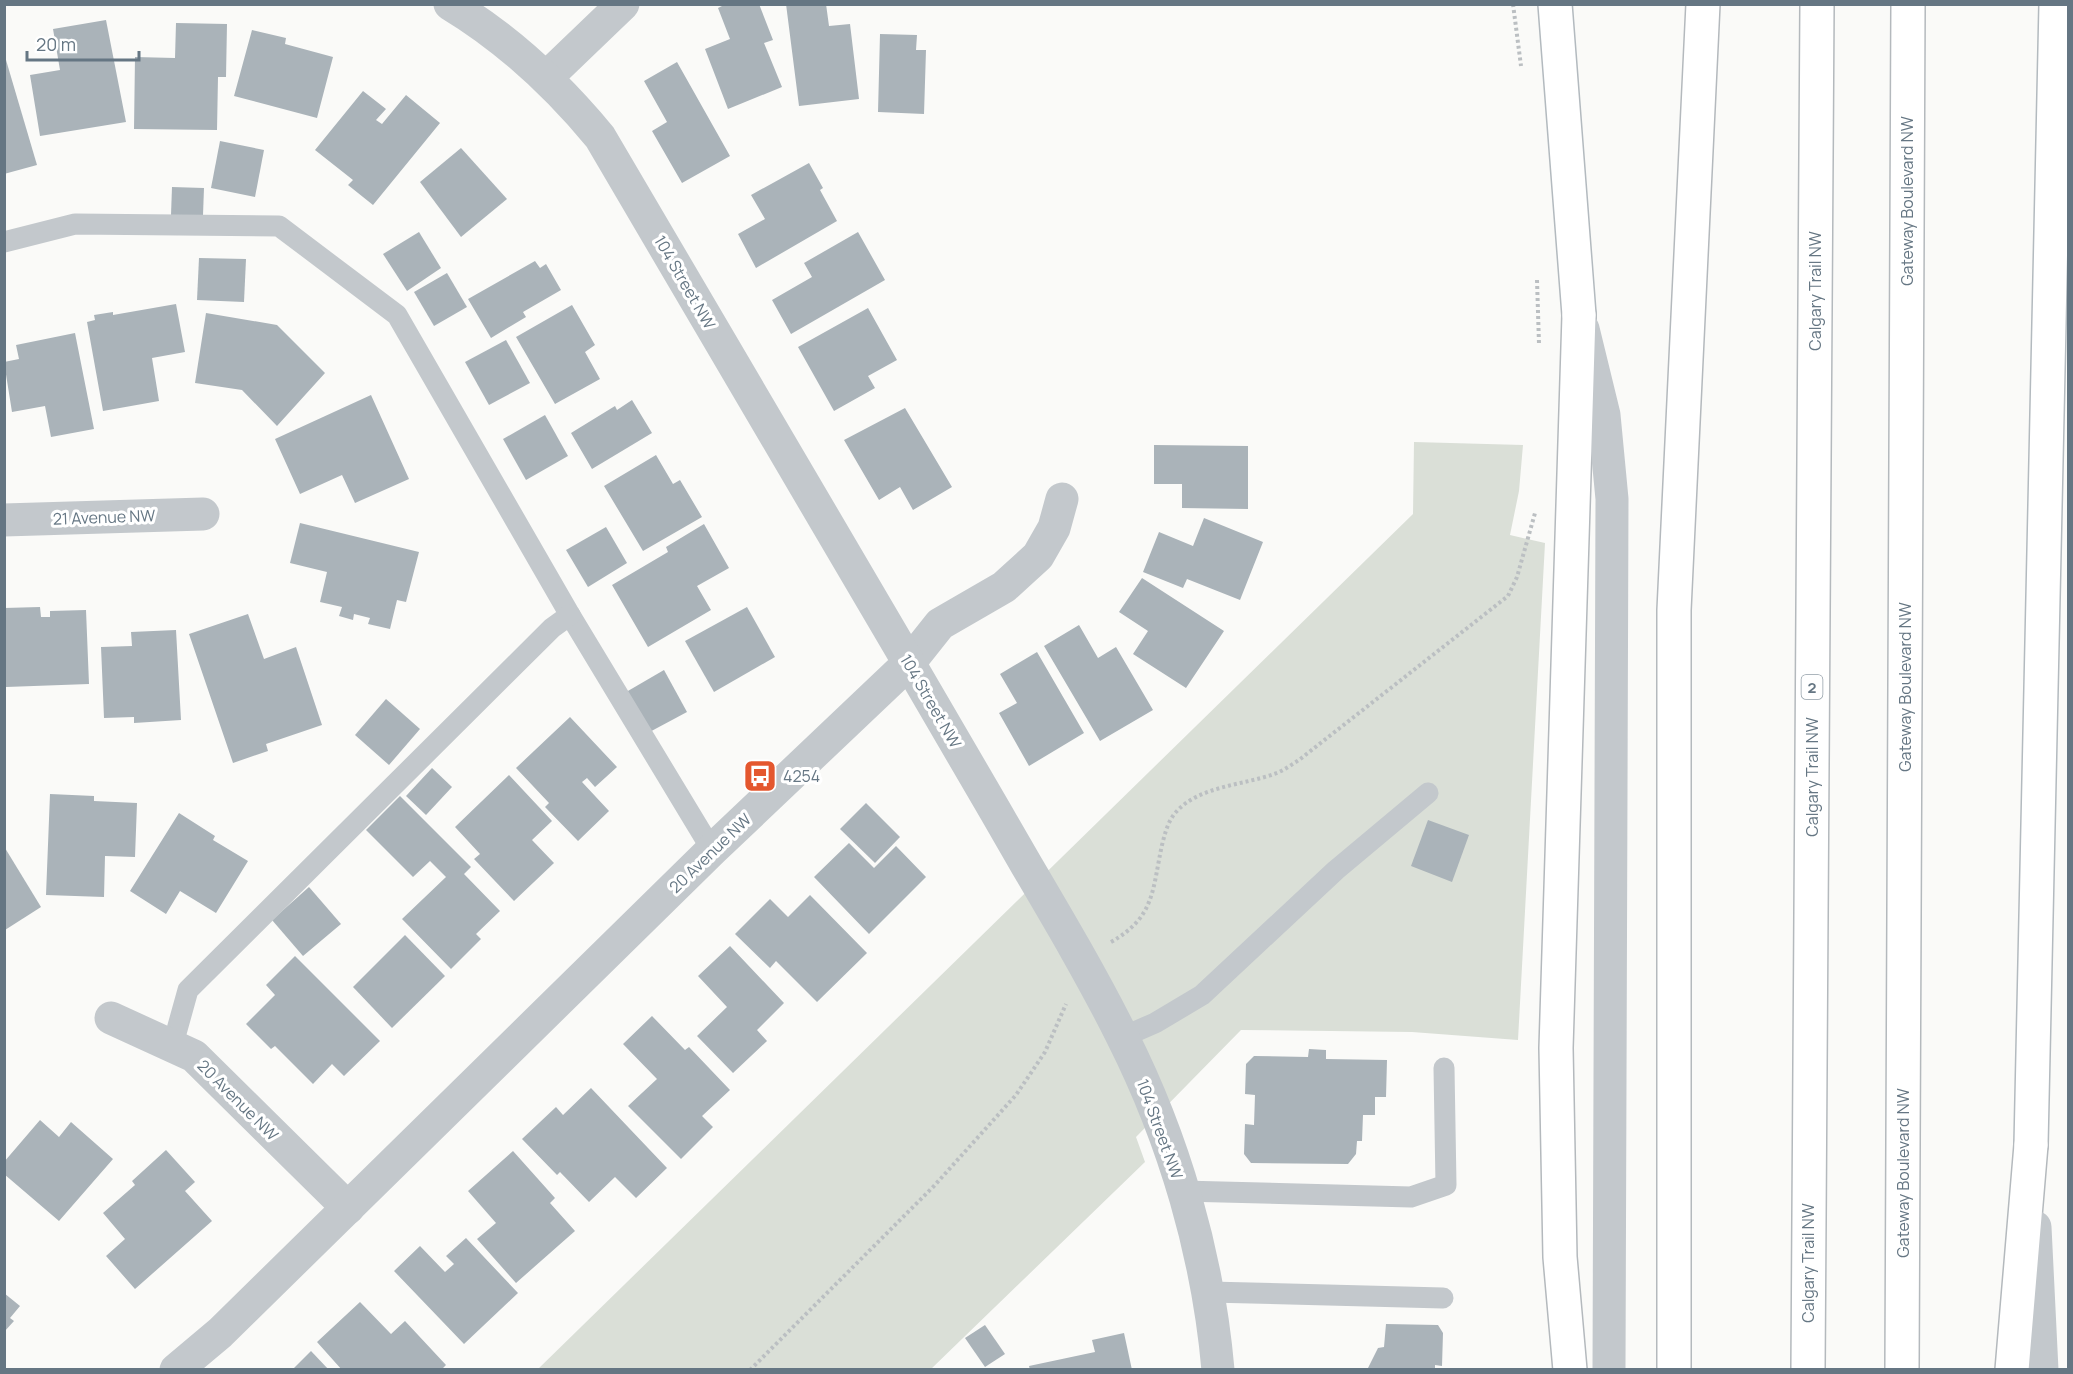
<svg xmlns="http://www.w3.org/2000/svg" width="2073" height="1374" font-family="Manrope,sans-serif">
<rect width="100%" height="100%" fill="#fafaf8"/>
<!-- green -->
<path fill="#dadfd7" d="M1414 442 1523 445 1519 491 1510 535 1545 543 1518 1040 1412 1032 1241 1030 1136 1137 1145 1162 931 1369 537 1370 1413 514Z"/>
<!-- building -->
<g fill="#aab3b9">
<path d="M726 4H759L773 40 764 43 782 87 728 109 705 49 730 39 718 8Z"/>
<path d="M786 4H826L829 26 850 24 859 99 799 106Z"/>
<path d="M106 20 126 122 40 136 30 75 60 70 53 29Z"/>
<path d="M176 23 227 24 226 77H218L217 130 134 129 135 57 175 58Z"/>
<path d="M252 30 286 38 285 44 333 57 317 118 234 96Z"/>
<path d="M880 34 917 35 916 50H926L924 114 878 112Z"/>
<path d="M6 60 37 165 4 174V61Z"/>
<path d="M677 62 730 156 682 183 652 131 667 122 644 81Z"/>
<path d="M363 91 386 109 376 120 382 124 406 95 440 123 373 205 348 185 353 180 315 150Z"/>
<path d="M220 141 264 150 255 197 211 188Z"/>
<path d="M461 148 507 199 461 237 420 182Z"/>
<path d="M809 163 823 188 820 190 837 221 756 268 738 234 765 219 751 195Z"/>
<path d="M172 187 204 188 203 215H171Z"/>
<path d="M419 232 441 268 407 291 383 254Z"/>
<path d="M858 232 885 280 791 334 772 300 812 277 804 263Z"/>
<path d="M199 258 246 259 244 302 197 300Z"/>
<path d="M535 261 540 268 546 264 561 290 523 312 526 317 491 338 468 299Z"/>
<path d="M447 273 467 307 434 326 414 292Z"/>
<path d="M176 304 185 352 152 358 159 401 103 411 87 322 95 320 94 315 113 312V315Z"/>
<path d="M572 305 595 345 585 352 600 379 555 404 516 337Z"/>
<path d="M868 308 897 360 868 376 875 388 834 411 798 347Z"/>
<path d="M206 313 277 325 325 373 277 426 242 390 195 383Z"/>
<path d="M75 333 94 429 51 437 45 406 12 412 4 362 19 359 16 345Z"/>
<path d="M506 340 530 383 489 405 465 362Z"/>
<path d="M371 395 409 479 355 503 342 475 300 494 275 439Z"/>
<path d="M632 400 652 433 592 469 571 433 615 406 617 410Z"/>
<path d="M905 408 952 487 913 510 900 487 879 500 844 440Z"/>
<path d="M545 415 568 456 526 480 503 439Z"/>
<path d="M1154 445 1248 446V509L1182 508V484H1154Z"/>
<path d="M656 455 673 484 680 480 702 517 643 551 604 486Z"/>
<path d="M1204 518 1263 542 1240 600 1187 579 1183 588 1143 572 1159 532 1193 546Z"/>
<path d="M300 523 419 552 406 602 397 600 390 629 368 624 370 618 354 614 353 620 339 616 342 607 320 602 327 572 290 563Z"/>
<path d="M704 524 729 568 697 586 711 610 648 647 612 585 668 552 666 547Z"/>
<path d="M606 527 627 563 588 587 566 550Z"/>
<path d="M1142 578 1224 631 1186 688 1133 654 1148 631 1119 612Z"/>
<path d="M40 607 41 617H50V611L86 610 89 684 6 687 4 608Z"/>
<path d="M747 607 775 657 714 692 685 641Z"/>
<path d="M248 614 264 659 296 647 322 725 266 744 268 751 233 763 189 634Z"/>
<path d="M1079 625 1098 658 1116 647 1153 710 1100 741 1044 646Z"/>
<path d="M176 630 181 720 134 723V717L104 718 101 647 132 646 131 632Z"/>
<path d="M1037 652 1084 733 1029 766 999 713 1017 703 1000 674Z"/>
<path d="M664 670 687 712 644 735 621 695Z"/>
<path d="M386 699 420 729 389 765 355 735Z"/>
<path d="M570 717 617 767 595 787 587 778 582 782 609 811 578 841 545 807 549 803 516 768Z"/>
<path d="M432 768 452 787 426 815 406 796Z"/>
<path d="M509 775 552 821 532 840 554 863 514 901 474 859 480 854 455 827Z"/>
<path d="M50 794 94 796V801L137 803 135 857 105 856 104 897 46 895Z"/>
<path d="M400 796 471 867 464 874 500 911 476 934 481 939 451 969 402 919 446 877 430 861 413 877 366 830Z"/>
<path d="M866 803 900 837 875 863 840 829Z"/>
<path d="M179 813 215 836 213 840 248 861 216 913 180 891 166 914 130 891Z"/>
<path d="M1428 820 1469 835 1452 882 1411 866Z"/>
<path d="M849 843 874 868 896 846 926 877 869 934 814 877Z"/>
<path d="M5 848 41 907 5 930Z"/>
<path d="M309 887 341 924 303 956 272 920Z"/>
<path d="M810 895 867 953 817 1002 776 961 770 968 735 934 770 899 788 917Z"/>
<path d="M405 935 445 976 392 1028 353 987Z"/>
<path d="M730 946 784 1003 757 1030 767 1041 733 1073 697 1036 727 1007 698 976Z"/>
<path d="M295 956 380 1041 344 1076 332 1064 313 1084 275 1046 271 1049 246 1024 275 995 266 985Z"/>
<path d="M652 1016 685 1050 689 1047 730 1090 702 1116 713 1127 681 1159 628 1106 657 1079 623 1044Z"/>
<path d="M1309 1049 1326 1050V1059L1387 1060 1386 1097H1375V1115H1363L1362 1141H1357L1356 1154 1348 1164 1251 1163 1244 1154 1245 1124 1254 1125 1255 1095 1245 1094 1246 1064 1254 1056 1308 1057Z"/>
<path d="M591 1088 667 1168 636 1198 615 1177 589 1202 560 1172 557 1175 522 1139 556 1107 563 1115Z"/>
<path d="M40 1120 59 1137 71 1122 113 1159 59 1221 4 1174V1162Z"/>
<path d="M166 1150 195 1182 185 1191 212 1221 135 1289 106 1256 125 1239 103 1213 135 1185 132 1181Z"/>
<path d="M513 1151 555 1198 550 1203 575 1231 516 1283 477 1239 496 1223 468 1191Z"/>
<path d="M466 1238 518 1293 464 1344 394 1271 420 1246 445 1272 454 1264 446 1256Z"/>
<path d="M4 1293 20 1306 10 1318 14 1321 4 1332Z"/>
<path d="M360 1302 391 1334 405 1321 446 1365 441 1370H342L317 1342Z"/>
<path d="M1386 1324 1438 1325 1443 1333 1442 1366 1435 1365V1370H1367L1378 1348 1384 1347Z"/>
<path d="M985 1325 1005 1354 985 1367 965 1338Z"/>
<path d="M1124 1333 1132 1370H1030L1029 1366 1095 1352 1092 1340Z"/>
<path d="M311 1351 329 1370H292Z"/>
</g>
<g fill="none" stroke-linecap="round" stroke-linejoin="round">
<!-- secondary casing -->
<g stroke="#b3babf" stroke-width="36">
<g id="secondary">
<path d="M1555 4 1579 315"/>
<path d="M2031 1145 2056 4"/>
</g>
</g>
<!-- motorway casing -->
<g stroke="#b4b9bd" stroke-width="36">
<g id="motorway">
<path d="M1570 1370 1560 1257 1556 1048 1579 315"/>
<path d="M1674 1370V610L1703 4"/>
<path d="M1808 1370 1817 4"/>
<path d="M1902 1370 1908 4"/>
<path d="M2012 1370 2031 1145"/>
</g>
</g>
<!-- path -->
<g stroke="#bbbfc2" stroke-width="4" stroke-dasharray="3 3" stroke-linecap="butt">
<path d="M1513 4 1521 66"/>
<path d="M1537 280 1539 344"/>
<path d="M1111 942C1155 917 1152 891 1162 845 1165 833 1168 821 1176 812 1199 786 1244 785 1274 774 1283 771 1291 765 1299 760L1508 596 1517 577 1535 513"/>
<path d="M750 1370 934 1186 1016 1095 1045 1052 1066 1004"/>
</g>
<!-- service -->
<g stroke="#c3c8cc" stroke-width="21">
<path d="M4 242 75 224 279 226 397 315 570 615 712 850"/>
<path d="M1123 1037 1155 1023 1202 995 1336 870 1428 793"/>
<path d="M173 1044 188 990 552 628 570 615"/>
<path d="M1182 1191 1411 1197 1446 1185 1444 1068"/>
<path d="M1209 1292 1443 1298"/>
</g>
<!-- minor -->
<g stroke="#c3c8cc" stroke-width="33">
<path d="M547 77 623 4"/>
<path d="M1062 499 1054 528 1038 556 1004 587 940 624 909 663C948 730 988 798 1027 866 1060 922 1093 978 1122 1036 1174 1139 1208 1255 1218 1370"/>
<path d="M4 520 203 514"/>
<path d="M111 1018 194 1056 348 1208"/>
</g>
<!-- tertiary -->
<g stroke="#c3c8cc" stroke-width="33">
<path d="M1583 329 1604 415 1612 499 1609 1370"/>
<path d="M2035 1227 2042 1370"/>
<path d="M176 1370 220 1333 712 850 909 663 600 137C557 85 508 39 450 4"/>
</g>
<!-- secondary -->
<use href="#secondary" stroke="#fff" stroke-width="33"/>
<!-- motorway -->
<use href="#motorway" stroke="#fff" stroke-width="33"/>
</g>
<!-- icons -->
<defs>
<g id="bus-square" transform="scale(1.725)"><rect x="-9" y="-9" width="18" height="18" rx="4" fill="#e4572e" stroke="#fff"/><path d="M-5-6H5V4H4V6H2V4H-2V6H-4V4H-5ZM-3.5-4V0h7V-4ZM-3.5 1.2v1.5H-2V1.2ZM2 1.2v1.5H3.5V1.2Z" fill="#fff"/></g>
</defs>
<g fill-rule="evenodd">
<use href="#bus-square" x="760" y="776"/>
</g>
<g text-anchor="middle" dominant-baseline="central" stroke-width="6" stroke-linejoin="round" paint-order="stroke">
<!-- shield labels -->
<rect fill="#fff" stroke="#939fa8" stroke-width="1.5" x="1801.5" y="675" width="21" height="24" rx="4.5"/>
<g font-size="15" font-weight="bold" fill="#657683">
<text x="1812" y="687">2</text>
</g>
<!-- street labels -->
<g font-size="16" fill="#657683" stroke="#fff">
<text transform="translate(1907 201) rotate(-90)">Gateway Boulevard NW</text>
<text transform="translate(685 282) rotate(60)">104 Street NW</text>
<text transform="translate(1815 291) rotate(-90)">Calgary Trail NW</text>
<text transform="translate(104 517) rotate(-2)">21 Avenue NW</text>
<text transform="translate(1905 687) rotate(-90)">Gateway Boulevard NW</text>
<text transform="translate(931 701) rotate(60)">104 Street NW</text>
<text transform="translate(1812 777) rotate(-90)">Calgary Trail NW</text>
<text transform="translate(710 853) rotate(-44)">20 Avenue NW</text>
<text transform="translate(238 1100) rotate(45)">20 Avenue NW</text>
<text transform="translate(1160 1129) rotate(70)">104 Street NW</text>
<text transform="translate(1903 1173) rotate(-90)">Gateway Boulevard NW</text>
<text transform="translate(1808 1263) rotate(-90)">Calgary Trail NW</text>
</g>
<!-- poi labels -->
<g font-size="16" fill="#657683" stroke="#fff" text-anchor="start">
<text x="783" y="776">4254</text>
</g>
</g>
<!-- border -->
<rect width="2073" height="1374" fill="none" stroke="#657683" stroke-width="12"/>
<!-- scale -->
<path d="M27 51v9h112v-9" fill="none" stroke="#657683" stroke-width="3"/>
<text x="36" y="51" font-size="18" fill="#657683" stroke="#ffffff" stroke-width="4.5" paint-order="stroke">20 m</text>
</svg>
